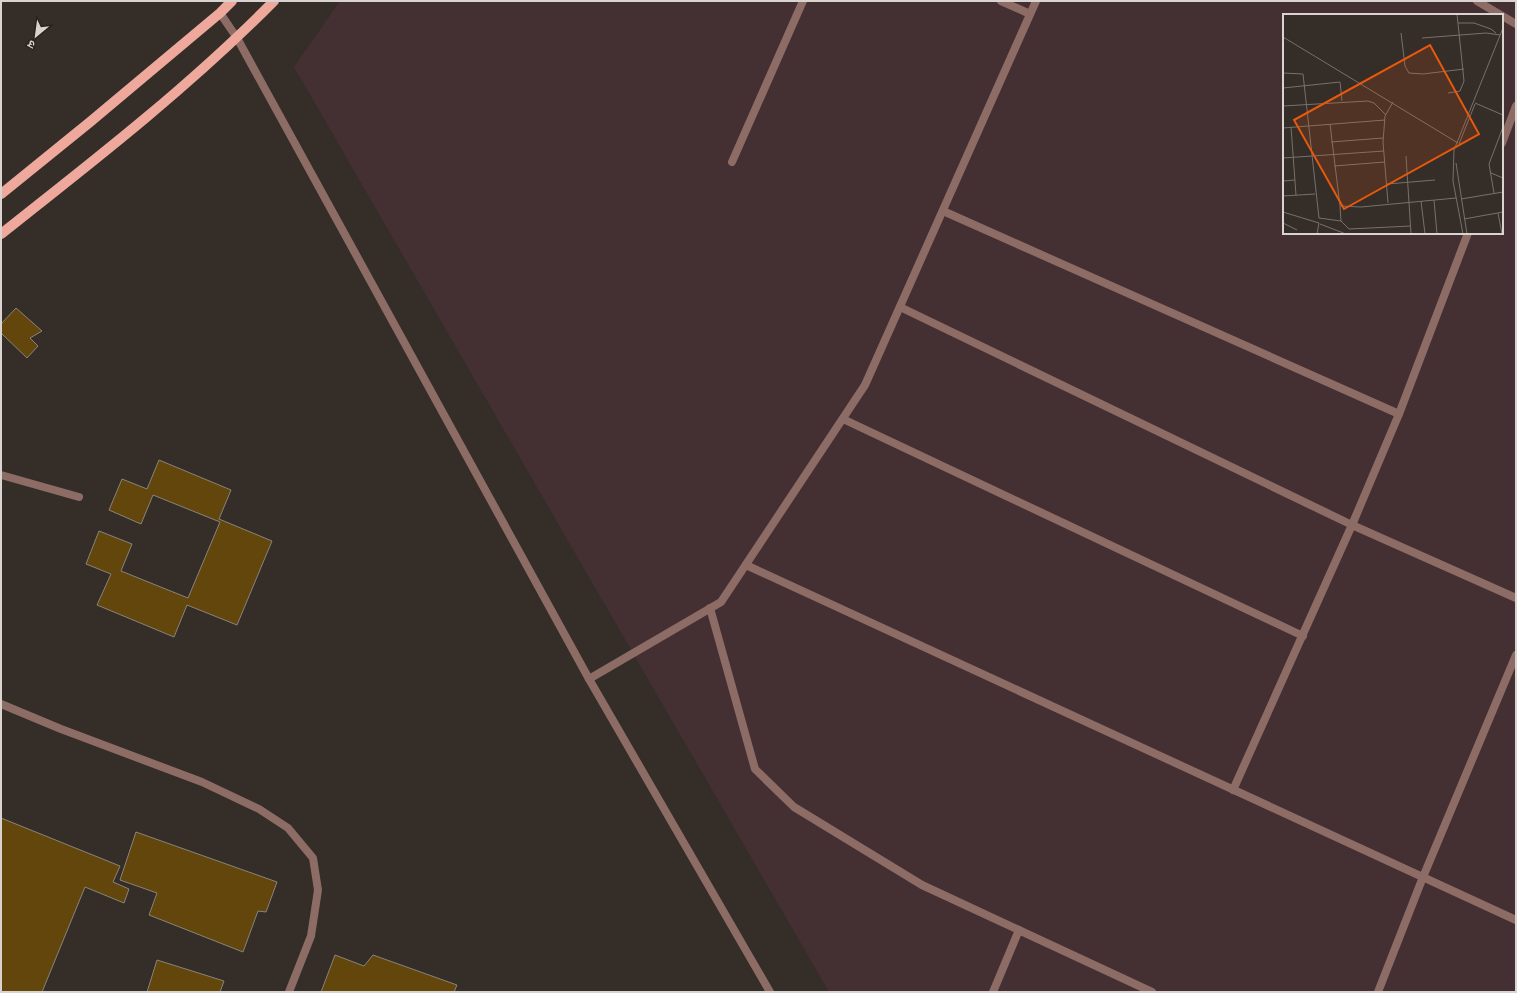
<svg xmlns="http://www.w3.org/2000/svg" width="1517" height="993" font-family="Merriweather,'Noto Sans Devanagari',serif">
<rect width="100%" height="100%" fill="#352d28"/>
<!-- industrial -->
<path fill="#443033" fill-rule="evenodd" d="M340 1H1516V992H829L294 67ZM1284 15H1502V233H1284Z"/>
<!-- building -->
<g fill="#62460c" stroke="#89847b">
<path d="M16 308 42 331 30 338 38 346 27 358 1 333V324Z"/>
<path d="M159 460 231 490 219 519 272 541 237 625 187 605 174 637 97 605 111 574 86 564 99 531 132 544 121 571 188 598 220 522 153 495 141 524 109 510 122 479 147 489Z"/>
<path d="M1 818 120 866 113 882 129 889 124 903 85 887 42 992H1Z"/>
<path d="M136 832 277 882 266 912 258 911 243 952 149 915 157 893 120 880Z"/>
<path d="M335 955 364 966 373 955 457 985 454 992H321Z"/>
<path d="M157 960 224 981 220 992H147Z"/>
</g>
<g fill="none" stroke-linecap="round" stroke-linejoin="round">
<!-- service -->
<g stroke="#8e6c66" stroke-width="8">
<path d="M1001 1 1030 14"/>
<path d="M1477 1 1516 24"/>
<path d="M1502 143 1516 106"/>
<path d="M732 162 803 1"/>
<path d="M943 211 1399 414"/>
<path d="M900 307 1352 525 1516 598"/>
<path d="M843 419 1303 636"/>
<path d="M1 475 79 497"/>
<path d="M746 565 1516 920"/>
<path d="M710 608 755 769 794 807 922 885 1152 992"/>
<path d="M589 679 721 602 865 385 1036 1"/>
<path d="M1 704 61 729 202 782 259 809 288 828 313 858 318 890 311 936 289 992"/>
<path d="M1233 790 1352 525 1399 414 1468 233"/>
<path d="M993 992 1019 930"/>
<path d="M1378 992 1423 877 1516 655"/>
</g>
<!-- tertiary -->
<path stroke="#8e6c66" stroke-width="8" d="M220 13 237 38 589 679 770 992"/>
<!-- primary -->
<g stroke="#eea89c" stroke-width="10">
<path d="M1 194 90 122 220 13 232 1"/>
<path d="M1 234C95 160 190 86 274 1"/>
</g>
</g>
<!-- overview -->
<g transform="translate(1283 14)">
<rect width="220" height="220" fill="#352d28"/>
<path fill="none" stroke="#77706b" stroke-width="1" d="M175 9H191L208 15 213 19M118 19 122 52 126 59 140 60 181 55M0 23 175 129M139 24 203 19 217 21M0 59 20 60 36 204 58 207 66 215 128 212M0 74 57 68 59 87M165 79 177 77 181 67 174 0M192 89 220 101M0 92 85 87 91 89 103 101M47 110 57 192 78 193 173 184M8 113 13 181M0 114 102 106M48 128 100 124M176 130 192 90M123 142 128 220M0 144 101 137M173 149 184 220M51 152 102 148M208 159 220 164M0 167 12 166M104 170 152 166M211 179 206 150 220 113M0 182 32 180M178 185 220 178M151 186 154 220M138 187 142 220M105 189 100 128 102 102 110 88M57 192 58 207M0 198 36 209 34 220M215 199 219 220M181 205 220 198M0 206V220M0 209 14 216M37 210 63 220M180 220 170 167 171 136 220 14"/>
<path fill="#e8590c" fill-opacity="0.15" stroke="#e8590c" stroke-width="2" d="M147 31 196 120 61 195 11 106Z"/>
<rect width="220" height="220" fill="none" stroke="#d9d4d0" stroke-width="2"/>
</g>
<!-- border -->
<rect width="1517" height="993" fill="none" stroke="#d9d4d0" stroke-width="4"/>
<!-- north arrow -->
<g transform="translate(36 36) rotate(209)" stroke="#2b231e" stroke-width="3" paint-order="stroke">
<path d="M0-3L7 15L0 10L-7 15Z" fill="#d9d4d0"/>
<text y="-6" font-size="11" font-weight="bold" text-anchor="middle" fill="#d9d4d0">उ</text>
</g>
</svg>
